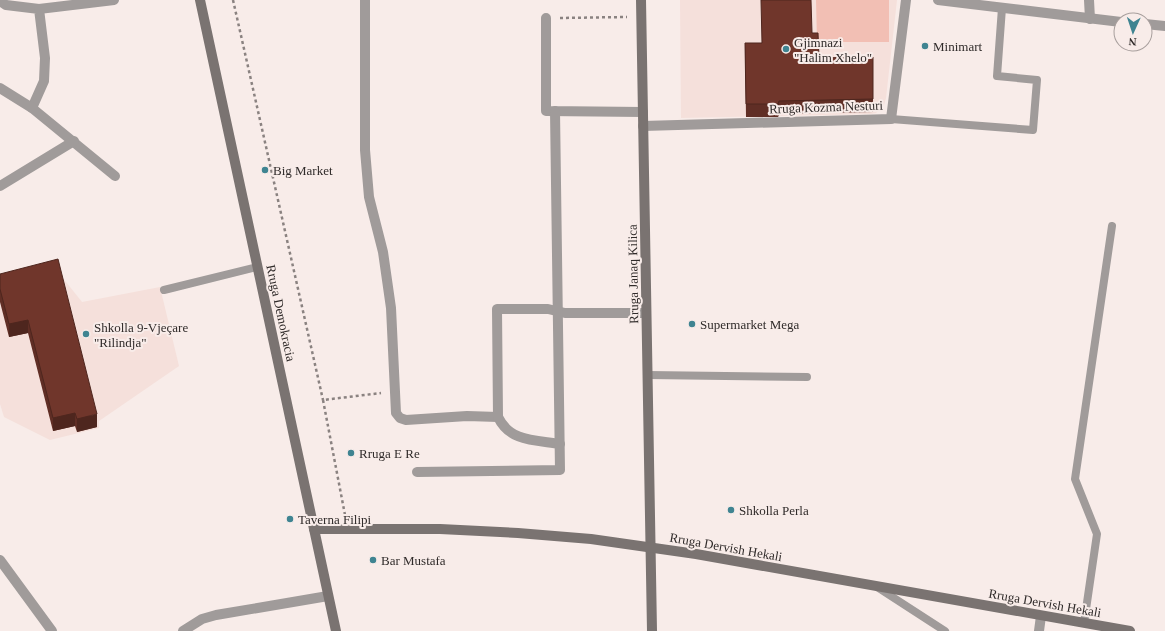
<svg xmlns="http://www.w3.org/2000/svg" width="1165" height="631" font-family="'Times New Roman',serif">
<rect width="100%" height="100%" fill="#f8ece9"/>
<!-- built -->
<g fill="#f5e0db">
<path d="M680 0H897L886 98 884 105 876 113 871 114 681 118Z"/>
<path d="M58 272 82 302 160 287 179 366 99 421V428L50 440 4 417 0 404V287Z"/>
</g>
<!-- green -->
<path fill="#f2bfb4" d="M816 0H889V42H817Z"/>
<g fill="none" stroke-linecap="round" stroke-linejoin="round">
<!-- path -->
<g stroke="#8a8280" stroke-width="2.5" stroke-dasharray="3 3" stroke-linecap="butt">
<path d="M233 0 323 400"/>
<path d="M560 18 627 17"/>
<path d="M345 515 323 400 381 393"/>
</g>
<!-- lane -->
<g stroke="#a09b9a" stroke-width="8">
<path d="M891 119 1033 130 1037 80 997 76 1002 8"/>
<path d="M164 290 257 267"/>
<path d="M648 375 807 377"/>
<path d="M877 587 945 631"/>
<path d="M1084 623 1097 534 1075 479 1112 226"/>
</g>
<!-- street -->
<g stroke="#a09b9a" stroke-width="10">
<path d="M365 0V150L369 197 383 252 391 308 396 413 400 418 406 420 467 416 498 417"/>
<path d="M938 0 1121 22"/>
<path d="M1089 0 1090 19"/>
<path d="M0 1 6 5 39 9 45 58 44 81 32 108"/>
<path d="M39 9 114 0"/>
<path d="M546 18V111L643 112"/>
<path d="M1145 24 1165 26"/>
<path d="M0 88 32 108 115 176"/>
<path d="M643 126 891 119 906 0"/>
<path d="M0 186 74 141"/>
<path d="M560 444C535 440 510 442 498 417L497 309H548L565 313H646"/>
<path d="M417 472 560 470 555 111"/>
<path d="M0 560 52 631"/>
<path d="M183 631 202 619 216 615 328 596"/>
<path d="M1039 631 1041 616"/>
</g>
<!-- secondary -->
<g stroke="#7a7371" stroke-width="10">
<path d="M200 0 336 631"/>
<path d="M641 0 652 631"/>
<path d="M314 529H440L518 533 591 539 696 554 1130 631"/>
</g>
</g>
<!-- wall -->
<g fill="#602e25">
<path d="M812 33 819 58 873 57V112L779 114 778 117H746L745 43H761Z"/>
<path d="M0 274 97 427 77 432 75 426 53 431 28 333 9 337 0 302Z"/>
</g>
<!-- shaded-wall -->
<g fill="#4e261e">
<path d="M779 101V114L778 117V104Z"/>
<path d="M28 320V333L9 337V324Z"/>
<path d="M75 413V426L53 431V418Z"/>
<path d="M97 414V427L77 432V419Z"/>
</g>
<!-- building -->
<g fill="#70362b" stroke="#4e261e">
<path d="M761 0H811L812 33H818L819 58 873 57V99L779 101 778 104H746L745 43H762Z"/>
<path d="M58 259 97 414 77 419 75 413 53 418 28 320 9 324 0 289V274Z"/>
</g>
<!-- markers -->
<g fill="#3f8491" stroke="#f8ece9" stroke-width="1.5">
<circle cx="925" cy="46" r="4"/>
<circle cx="786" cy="49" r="4"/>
<circle cx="265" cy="170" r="4"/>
<circle cx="692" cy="324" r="4"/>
<circle cx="86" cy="334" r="4"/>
<circle cx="351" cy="453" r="4"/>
<circle cx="731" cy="510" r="4"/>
<circle cx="290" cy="519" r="4"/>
<circle cx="373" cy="560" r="4"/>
</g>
<g text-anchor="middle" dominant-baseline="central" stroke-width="4" stroke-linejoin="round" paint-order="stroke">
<!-- poi labels -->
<g font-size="13" fill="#302b2a" stroke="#f8ece9" text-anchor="start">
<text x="794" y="42">Gjimnazi<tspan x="794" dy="15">"Halim Xhelo"</tspan></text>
<text x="933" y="46">Minimart</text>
<text x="273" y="170">Big Market</text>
<text x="700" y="324">Supermarket Mega</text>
<text x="94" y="327">Shkolla 9-Vjeçare<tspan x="94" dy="15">"Rilindja"</tspan></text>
<text x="359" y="453">Rruga E Re</text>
<text x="739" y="510">Shkolla Perla</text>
<text x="298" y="519">Taverna Filipi</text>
<text x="381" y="560">Bar Mustafa</text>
</g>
<!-- street labels -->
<g font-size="13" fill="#302b2a" stroke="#f8ece9">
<text transform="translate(826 107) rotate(-2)">Rruga Kozma Nesturi</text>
<text transform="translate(633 274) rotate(-91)">Rruga Janaq Kilica</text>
<text transform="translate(281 313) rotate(78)">Rruga Demokracia</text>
<text transform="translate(726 547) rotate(10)">Rruga Dervish Hekali</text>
<text transform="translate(1045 603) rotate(10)">Rruga Dervish Hekali</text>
</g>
</g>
<!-- north arrow -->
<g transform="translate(1133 32) rotate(183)"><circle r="19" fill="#f8ece9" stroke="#a89f9d"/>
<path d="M0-3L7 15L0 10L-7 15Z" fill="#3f8491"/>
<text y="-6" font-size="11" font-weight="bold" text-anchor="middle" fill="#302b2a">N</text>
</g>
</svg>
